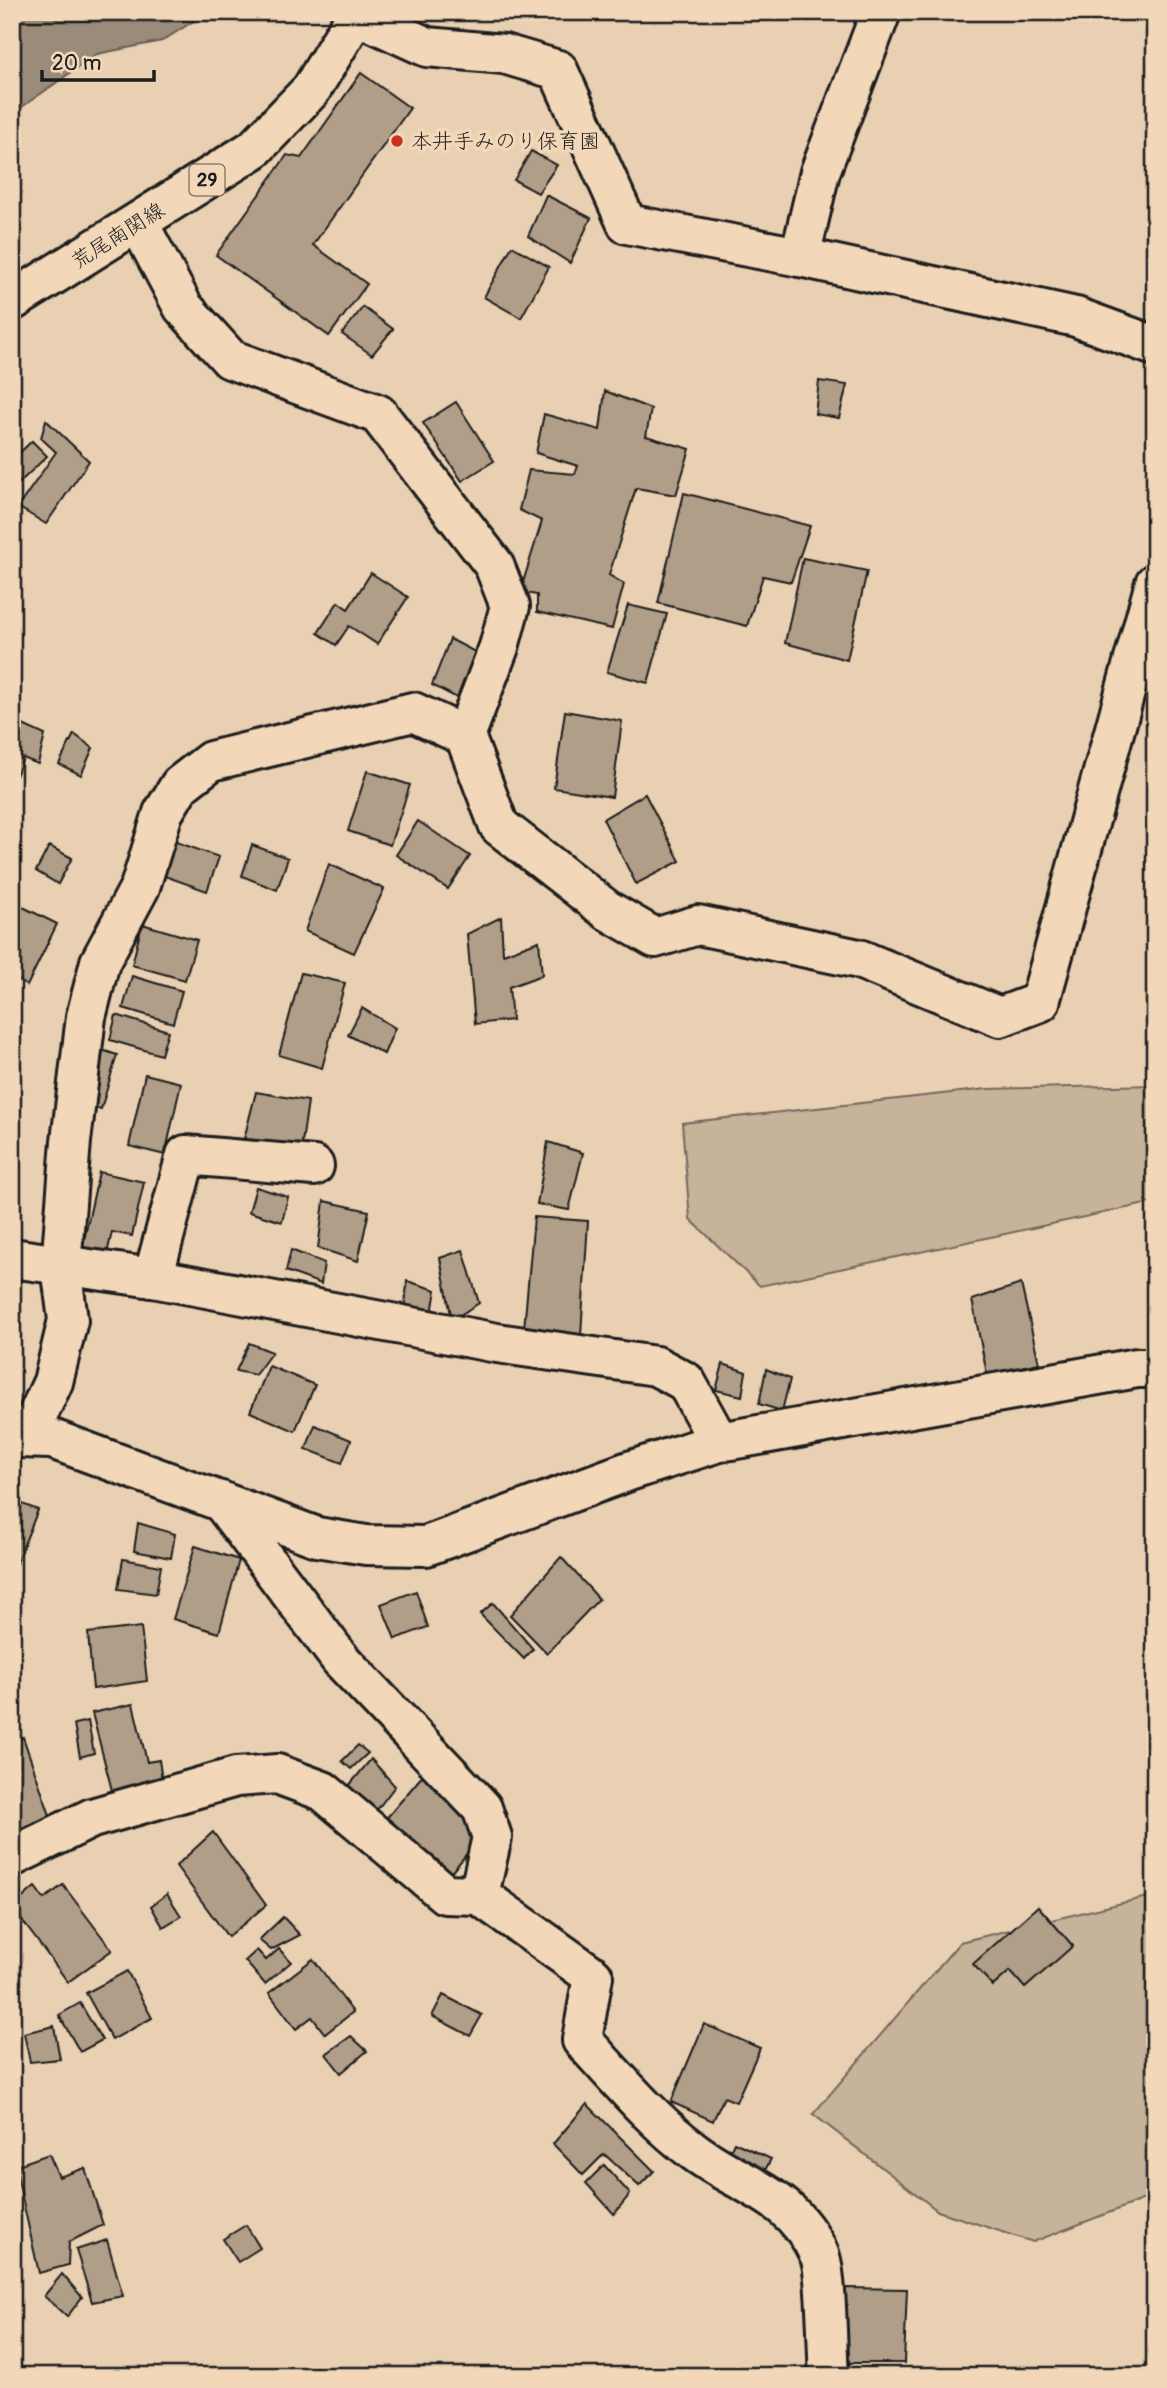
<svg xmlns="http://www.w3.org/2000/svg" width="1167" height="2388" font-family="Pangolin,'Klee One',sans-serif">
<rect width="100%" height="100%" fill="#e9d0b3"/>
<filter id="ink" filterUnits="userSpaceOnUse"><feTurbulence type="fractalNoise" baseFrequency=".0143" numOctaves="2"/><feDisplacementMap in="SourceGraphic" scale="14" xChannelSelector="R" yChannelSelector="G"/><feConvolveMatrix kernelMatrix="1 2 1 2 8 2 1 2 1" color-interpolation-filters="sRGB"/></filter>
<g filter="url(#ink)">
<!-- green -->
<g fill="#c7b29a" stroke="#72675b" stroke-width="2">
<path d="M1155 1085V1202L760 1286 690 1219 682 1123 987 1089Z"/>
<path d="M1155 1895V2195L1033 2242 938 2211 813 2114 960 1942Z"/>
</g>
<!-- water -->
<path fill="#9b8b79" stroke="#685f54" stroke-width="2" d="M24 12H208L162 41 97 54 12 114V15Z"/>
<!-- building -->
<g fill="#b09e89" stroke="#1c1c1c" stroke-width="2">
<path d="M361 73 410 108 313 245 367 284 329 336 216 255 287 155 301 158Z"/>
<path d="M531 151 557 165 538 193 514 180Z"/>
<path d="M546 195 591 218 570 263 528 236Z"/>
<path d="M512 246 549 267 521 318 484 297Z"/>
<path d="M363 307 393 329 372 355 342 334Z"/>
<path d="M819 381 847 385 839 418 815 414Z"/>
<path d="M605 391 651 409 646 436 690 449 676 495 636 488 609 575 624 584 612 629 537 612V595L520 592 542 521 519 510 529 470 575 474 578 466 536 453 544 414 600 430Z"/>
<path d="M456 402 494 461 462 481 423 423Z"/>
<path d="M46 420 89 461 46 524 18 507 56 452 41 438Z"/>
<path d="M32 441 47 456 16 486 12 483V460Z"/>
<path d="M684 493 810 526 791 582 763 576 747 626 658 603Z"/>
<path d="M803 558 867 571 847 660 785 643Z"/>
<path d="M371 573 408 597 377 644 349 626 336 645 318 633 338 602 348 609Z"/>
<path d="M628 605 667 614 648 683 607 672Z"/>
<path d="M450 639 479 654 463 701 432 685Z"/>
<path d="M565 711 622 721 612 797 554 788Z"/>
<path d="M14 721 45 735 38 764 23 758 16 776 12 774Z"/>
<path d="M74 734 93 748 81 775 59 764Z"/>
<path d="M367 771 410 785 390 845 348 831Z"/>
<path d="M645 794 680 861 636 884 603 819Z"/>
<path d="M418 821 470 856 448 889 396 855Z"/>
<path d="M168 839 219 857 207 891 156 873Z"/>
<path d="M252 845 288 858 277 890 242 876Z"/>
<path d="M49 846 72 858 58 884 36 871Z"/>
<path d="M329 864 384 889 354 953 305 931Z"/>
<path d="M13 902 57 924 27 986 12 976Z"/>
<path d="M501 917 503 954 539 941 542 975 509 987 512 1020 475 1024 467 934Z"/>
<path d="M142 924 197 940 185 980 132 965Z"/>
<path d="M301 973 345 983 322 1068 279 1055Z"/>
<path d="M132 976 182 991 173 1023 123 1008Z"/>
<path d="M362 1008 395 1028 384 1054 348 1035Z"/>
<path d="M116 1015 168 1031 161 1055 110 1040Z"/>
<path d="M93 1047 117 1055 101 1109 74 1103Z"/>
<path d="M145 1074 181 1083 165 1155 129 1146Z"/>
<path d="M256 1092 308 1101 301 1150 244 1139Z"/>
<path d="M548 1142 583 1153 569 1210 537 1204Z"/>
<path d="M99 1172 144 1182 132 1236 112 1232 107 1254 82 1249Z"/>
<path d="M256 1187 288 1197 282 1222 249 1212Z"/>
<path d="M324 1201 369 1211 358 1261 318 1248Z"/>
<path d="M534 1217 588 1221 581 1335 524 1329Z"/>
<path d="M291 1250 324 1263 321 1284 286 1271Z"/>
<path d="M463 1250 479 1303 452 1320 440 1258Z"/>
<path d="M407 1281 436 1290 432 1313 405 1308Z"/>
<path d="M1021 1284 1039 1363 987 1374 972 1300Z"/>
<path d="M249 1343 272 1352 255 1375 236 1371Z"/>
<path d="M723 1364 746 1372 742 1396 716 1390Z"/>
<path d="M269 1366 315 1385 295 1431 250 1412Z"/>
<path d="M766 1369 790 1379 782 1411 759 1404Z"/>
<path d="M315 1425 351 1440 342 1463 306 1449Z"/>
<path d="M12 1500 38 1510 12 1574Z"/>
<path d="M138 1523 175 1534 171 1558 134 1551Z"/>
<path d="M195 1546 239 1560 219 1633 173 1619Z"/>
<path d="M561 1557 599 1599 547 1653 510 1615Z"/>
<path d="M123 1559 161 1566 156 1594 118 1589Z"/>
<path d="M416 1591 428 1627 395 1639 381 1604Z"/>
<path d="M493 1603 533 1649 524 1659 480 1614Z"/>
<path d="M141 1627 147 1681 93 1689 88 1633Z"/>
<path d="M133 1704 147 1762 159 1760 164 1794 116 1806 92 1713Z"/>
<path d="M88 1721 94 1753 80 1757 74 1724Z"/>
<path d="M23 1737 54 1827 23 1838 12 1808V1741Z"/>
<path d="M358 1745 368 1753 351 1769 342 1761Z"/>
<path d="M371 1759 395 1786 376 1811 348 1787Z"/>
<path d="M423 1775 487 1830 449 1875 385 1820Z"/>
<path d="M213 1832 266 1905 228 1937 176 1866Z"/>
<path d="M63 1885 112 1950 68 1982 12 1907 35 1887 44 1899Z"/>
<path d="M167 1894 181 1916 163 1927 151 1906Z"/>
<path d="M1038 1906 1073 1946 1025 1988 1010 1971 993 1986 973 1964Z"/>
<path d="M283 1917 300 1935 271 1950 259 1940Z"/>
<path d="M279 1949 291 1962 265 1984 245 1961 257 1950 266 1960Z"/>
<path d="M313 1959 353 2012 325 2034 312 2017 296 2029 269 1993Z"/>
<path d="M127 1971 152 2018 112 2040 86 1993Z"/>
<path d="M443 1995 482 2015 470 2036 432 2016Z"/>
<path d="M80 2003 102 2040 80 2052 59 2015Z"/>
<path d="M704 2024 760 2048 736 2102 724 2097 713 2121 671 2102Z"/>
<path d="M54 2026 60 2059 30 2062 24 2033Z"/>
<path d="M351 2036 367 2051 341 2073 326 2054Z"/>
<path d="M587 2104 654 2171 639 2186 604 2154 583 2175 553 2144Z"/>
<path d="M734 2142 771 2159 760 2180 725 2161Z"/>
<path d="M49 2154 59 2177 85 2168 103 2225 69 2242 68 2265 39 2273 15 2166Z"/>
<path d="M604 2165 630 2194 614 2214 586 2183Z"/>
<path d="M246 2225 260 2248 238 2262 223 2239Z"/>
<path d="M107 2240 123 2296 92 2302 76 2250Z"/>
<path d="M62 2274 82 2297 67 2317 44 2296Z"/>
<path d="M844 2288 907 2289 904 2363H843Z"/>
</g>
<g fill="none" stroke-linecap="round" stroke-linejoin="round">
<!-- minor casing -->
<g stroke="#1c1c1c" stroke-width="44">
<g id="minor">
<path d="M357 15 427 47 504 54 558 70 627 224 800 257 1076 317 1155 346"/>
<path d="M139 224 183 307 230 359 378 414 494 565 510 606 499 647 465 736 499 826 607 910 655 938 698 925 859 959 1000 1017 1040 1002 1155 583"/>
<path d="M800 257 820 172 881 12"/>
<path d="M12 1258 153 1278 186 1155 314 1166"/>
<path d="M153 1278 497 1343 656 1366 686 1382 719 1442"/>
<path d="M27 1438 53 1382 68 1320 61 1266 71 1141 86 1017 100 962 140 887 163 813 180 785 211 761 413 712 465 736"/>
<path d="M12 1441 17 1438 52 1439 317 1537 366 1545 426 1546 629 1471 719 1442 1137 1368H1155"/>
<path d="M221 1501 341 1660 482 1808 492 1837 479 1895 593 1976 582 2040C618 2079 652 2120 695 2152 744 2188 791 2193 819 2254 827 2270 827 2352 829 2376"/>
<path d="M12 1857 92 1818 236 1777 277 1774 323 1791 445 1894 479 1895"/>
</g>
</g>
<!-- major casing -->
<g stroke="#1c1c1c" stroke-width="44">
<path id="major" d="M12 301 254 149 311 90 358 12"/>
</g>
<!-- minor -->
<use href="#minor" stroke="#f2d8b9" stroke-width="38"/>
<!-- major -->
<use href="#major" stroke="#f2d8b9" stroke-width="38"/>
</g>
</g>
<!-- markers -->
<circle fill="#c8321e" stroke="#f2d8b9" stroke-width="2.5" cx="397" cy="141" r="7"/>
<g text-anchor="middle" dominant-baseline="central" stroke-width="7" stroke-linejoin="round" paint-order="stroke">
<!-- shield labels -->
<rect fill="#f2d8b9" stroke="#5c544b" stroke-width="2" x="189.5" y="164.5" width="35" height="31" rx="5"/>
<g font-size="19" font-weight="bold" fill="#1c1c1c">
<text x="207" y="180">29</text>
</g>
<!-- poi labels -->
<g font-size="21" fill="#1c1c1c" stroke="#f2d8b9" text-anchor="start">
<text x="411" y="141">本井手みのり保育園</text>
</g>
<!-- street labels -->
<g font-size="21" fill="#1c1c1c" stroke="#f2d8b9">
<text transform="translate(118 236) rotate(-32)">荒尾南関線</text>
</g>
</g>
<!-- margin -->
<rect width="1167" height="2388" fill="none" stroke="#f2d8b9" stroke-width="42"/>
<rect x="21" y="21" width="1125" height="2346" fill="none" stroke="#1c1c1c" stroke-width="2.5" filter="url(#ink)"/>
<!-- scale -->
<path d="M42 70v10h112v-10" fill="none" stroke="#1c1c1c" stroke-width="3.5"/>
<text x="52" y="70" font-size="21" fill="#1c1c1c" stroke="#f2d8b9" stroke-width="5" paint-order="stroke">20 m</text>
</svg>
